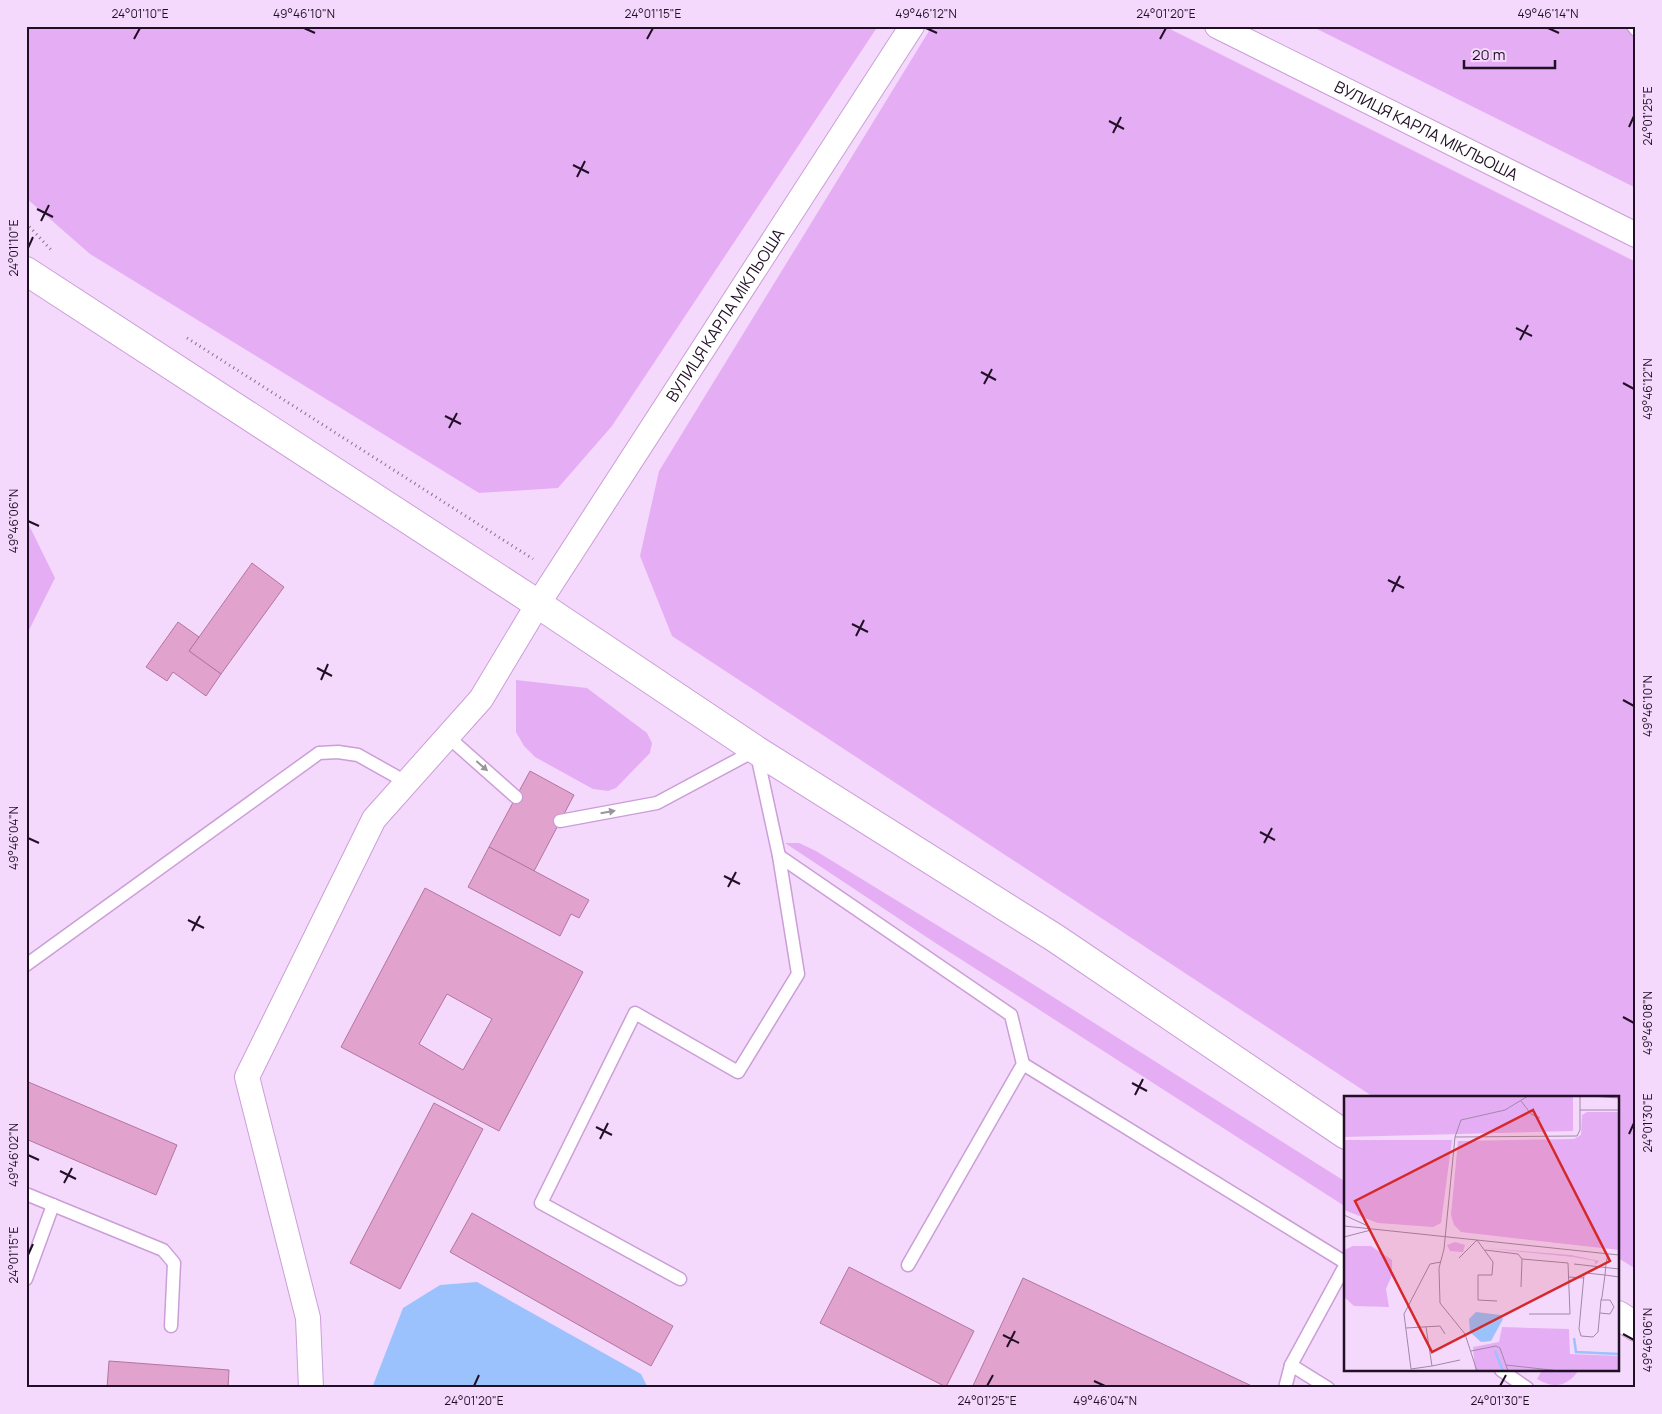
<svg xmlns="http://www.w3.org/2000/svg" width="1662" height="1414" font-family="Manrope,sans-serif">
<rect width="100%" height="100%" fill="#f5d9fd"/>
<!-- green -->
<g fill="#e5aef4">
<path d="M26 26H878L612 426 558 488 479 493 90 254 26 198Z"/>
<path d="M932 26H1164L1636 262V1269L1618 1258V1098H1375L672 636 640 556 659 471Z"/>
<path d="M1311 26H1636V188Z"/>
<path d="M26 519 55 578 26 636Z"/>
<path d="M516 680 587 688 647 733 652 743 650 753 616 788 608 791 593 789 535 757 524 746 516 732Z"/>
<path d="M785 843H799L816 851 1012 971 1346 1182V1207L937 944Z"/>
<path d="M1542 1370H1579C1567 1387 1554 1389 1537 1379Z"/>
</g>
<!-- water -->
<path fill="#9bc2fd" d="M477 1282 641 1374 648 1388H372L403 1308 440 1285Z"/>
<!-- building -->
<g fill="#e2a2ce" stroke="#b275a0" fill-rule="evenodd">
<path d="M252 563 284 587 221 674 189 651Z"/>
<path d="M178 622 199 637 189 651 221 674 206 696 173 672 167 681 146 667Z"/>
<path d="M530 771 574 795 534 871 489 847Z"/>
<path d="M489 847 589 900 579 918 571 914 560 936 468 887Z"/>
<path d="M425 888 583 972 499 1131 341 1047ZM447 994 492 1019 463 1070 419 1044Z"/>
<path d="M26 1081 177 1145 156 1195 26 1139Z"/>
<path d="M434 1103 483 1129 400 1289 350 1263Z"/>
<path d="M472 1213 673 1326 651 1366 450 1252Z"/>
<path d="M849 1267 974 1331 946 1387 820 1323Z"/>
<path d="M1023 1278 1256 1388H972Z"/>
<path d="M109 1361 229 1370 228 1388H107Z"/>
</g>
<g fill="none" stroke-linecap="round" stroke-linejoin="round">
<!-- lane casing -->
<g stroke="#cb9ed7" stroke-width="15">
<g id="lane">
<path d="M1633 26 1636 30"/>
<path d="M447 736 516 797"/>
<path d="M560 821 657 803 756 750 779 856 798 974 738 1072 635 1013 541 1203 680 1279"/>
<path d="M779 856 1011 1015 1023 1064 908 1265"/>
<path d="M26 965 319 753 338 752 358 755 406 782"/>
<path d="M1023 1064 1346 1263"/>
<path d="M26 1194 163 1250 174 1263 171 1326"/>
<path d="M26 1279 53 1205"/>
<path d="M1291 1365 1328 1388"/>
<path d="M1501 1370 1527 1388"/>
<path d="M1285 1388 1291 1365 1346 1264"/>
</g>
</g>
<!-- street casing -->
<g stroke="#cb9ed7" stroke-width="26">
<g id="street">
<path id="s1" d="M1217 26 1636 235"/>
<path id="s2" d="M311 1388 308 1318 247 1077 374 819 481 699 538 604 912 26"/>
</g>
</g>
<!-- highway casing -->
<g stroke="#cb9ed7" stroke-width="30">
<g id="highway">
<path d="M26 271 538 604 756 750 1055 938 1346 1135"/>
<path d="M1618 1315 1636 1327"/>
</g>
</g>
<!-- path -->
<g stroke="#86708d" stroke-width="3" stroke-dasharray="1 4" stroke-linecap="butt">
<path d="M26 223 53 252"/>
<path d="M187 338 533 559"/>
</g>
<!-- lane -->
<use href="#lane" stroke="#fff" stroke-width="12"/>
<!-- street -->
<use href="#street" stroke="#fff" stroke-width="24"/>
<!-- highway -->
<use href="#highway" stroke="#fff" stroke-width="28"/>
</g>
<!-- one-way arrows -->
<defs><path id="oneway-solid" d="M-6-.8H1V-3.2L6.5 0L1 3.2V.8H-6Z" transform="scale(1.25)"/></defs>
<g fill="#9b939d">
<use href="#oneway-solid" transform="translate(482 766) rotate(41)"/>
<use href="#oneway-solid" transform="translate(608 812) rotate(-10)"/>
</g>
<!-- ticks -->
<path fill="none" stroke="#200f25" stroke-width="2" d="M304 28 315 33M926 28 937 33M1548 28 1559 33M134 39 140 28M647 39 653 28M1160 39 1166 28M1109 121 1124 129M1629 127 1634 116M1113 133 1121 117M573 165 589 173M577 177 585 161M37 209 53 217M41 221 49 205M28 248 33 237M1516 328 1532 336M1520 340 1528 325M981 372 996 380M1623 383 1634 389M984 384 992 369M445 416 461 424M449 428 457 413M28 521 39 526M1388 580 1404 588M1392 592 1400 576M852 624 868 632M856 636 864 620M317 668 332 676M321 680 328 664M1623 700 1634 706M1260 832 1275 840M28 838 39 843M1264 843 1272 828M724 876 740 884M728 887 736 872M188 920 204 928M192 931 200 916M1623 1017 1634 1023M1132 1083 1147 1091M1135 1095 1143 1079M596 1127 612 1135M1629 1134 1634 1123M600 1139 608 1123M28 1155 39 1160M60 1171 76 1179M64 1183 72 1168M28 1255 33 1244M1623 1334 1634 1340M1003 1335 1019 1343M1007 1347 1015 1331M1094 1381 1105 1386M474 1386 479 1375M987 1386 993 1375M1500 1386 1506 1375"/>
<g text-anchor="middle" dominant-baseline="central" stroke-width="5" stroke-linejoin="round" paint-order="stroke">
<!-- street labels -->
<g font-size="16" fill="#200f25" stroke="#f5d9fd">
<text stroke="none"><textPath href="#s1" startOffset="234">ВУЛИЦЯ КАРЛА МІКЛЬОША</textPath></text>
<text stroke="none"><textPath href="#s2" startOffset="1222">ВУЛИЦЯ КАРЛА МІКЛЬОША</textPath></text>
</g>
</g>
<!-- overview -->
<g transform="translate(1344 1096)">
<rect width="275" height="275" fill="#f5d9fd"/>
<path d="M0 0H229V35L0 41ZM243 16H275V154L117 136 110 129 107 119 114 45 230 43 237 39 238 19ZM0 44H108L97 127 89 131 34 127 0 114ZM111 146 121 149 119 156 106 155 103 149ZM9 150H27L48 164V179L42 193 45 211 10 210 0 201V154ZM141 152 227 159 255 165 251 169V165L229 161ZM158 231 225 233 226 258 275 260V275H131L129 251 155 246Z" fill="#e5aef4"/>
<path d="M132 216 157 219 159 223 147 245 137 246 126 236 125 223Z" fill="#9bc2fd"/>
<path fill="none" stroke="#9bc2fd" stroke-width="2.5" d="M230 242 232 256 275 258M151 255 159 275"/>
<path fill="none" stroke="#a088a7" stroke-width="1" d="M247 0 275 2M177 5 187 18 196 22M236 14H275M111 41 117 24 161 14 184 0M0 119 26 131M0 130 275 159M0 141 27 134M141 154 174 158 178 163 177 191M264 158 262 168 261 179 258 201 257 204 254 236 249 241 237 240 235 233 240 179 242 177 261 179 275 181M115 162 133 144 149 166 148 179H134V204L153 205M178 163 224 167 226 218H185M230 168 275 173M224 181 240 182M256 217 266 218 270 211 266 204H257M82 231 88 270 67 273 60 218 86 168 97 166M62 232 96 230 101 238M127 255 152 250 156 252 164 275M162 269 216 275M88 270 116 264M133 275 121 238 96 207 95 172 100 153 111 41 233 40 236 34V0"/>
<path fill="#d62828" fill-opacity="0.15" stroke="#d62828" stroke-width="2.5" d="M189 14 266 165 88 256 11 105Z"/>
<rect width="275" height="275" fill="none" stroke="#200f25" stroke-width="2.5"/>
</g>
<!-- border -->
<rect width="1662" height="1414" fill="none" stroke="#f5d9fd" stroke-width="55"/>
<!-- scale -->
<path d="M1464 60v8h91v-8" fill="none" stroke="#200f25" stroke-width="2.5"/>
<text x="1472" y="60" font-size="15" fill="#200f25" stroke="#f5d9fd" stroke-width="4" paint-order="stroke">20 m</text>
<rect x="28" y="28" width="1606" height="1358" fill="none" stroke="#200f25" stroke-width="2"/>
<g font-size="12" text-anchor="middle" fill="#200f25">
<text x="140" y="18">24°01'10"E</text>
<text x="304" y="18">49°46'10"N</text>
<text x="653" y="18">24°01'15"E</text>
<text x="926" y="18">49°46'12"N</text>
<text x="1166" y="18">24°01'20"E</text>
<text x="1548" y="18">49°46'14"N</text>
<text transform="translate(1648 116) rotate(-90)" y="4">24°01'25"E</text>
<text transform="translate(14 248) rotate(-90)" y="4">24°01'10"E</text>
<text transform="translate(1648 389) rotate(-90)" y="4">49°46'12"N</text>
<text transform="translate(14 521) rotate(-90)" y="4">49°46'06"N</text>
<text transform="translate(1648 706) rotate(-90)" y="4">49°46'10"N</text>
<text transform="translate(14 838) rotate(-90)" y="4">49°46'04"N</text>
<text transform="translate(1648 1023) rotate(-90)" y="4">49°46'08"N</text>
<text transform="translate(1648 1123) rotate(-90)" y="4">24°01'30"E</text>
<text transform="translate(14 1155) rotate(-90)" y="4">49°46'02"N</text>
<text transform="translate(14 1255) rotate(-90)" y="4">24°01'15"E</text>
<text transform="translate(1648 1340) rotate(-90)" y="4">49°46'06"N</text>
<text x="474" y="1405">24°01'20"E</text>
<text x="987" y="1405">24°01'25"E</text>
<text x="1105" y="1405">49°46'04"N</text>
<text x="1500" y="1405">24°01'30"E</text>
</g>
</svg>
